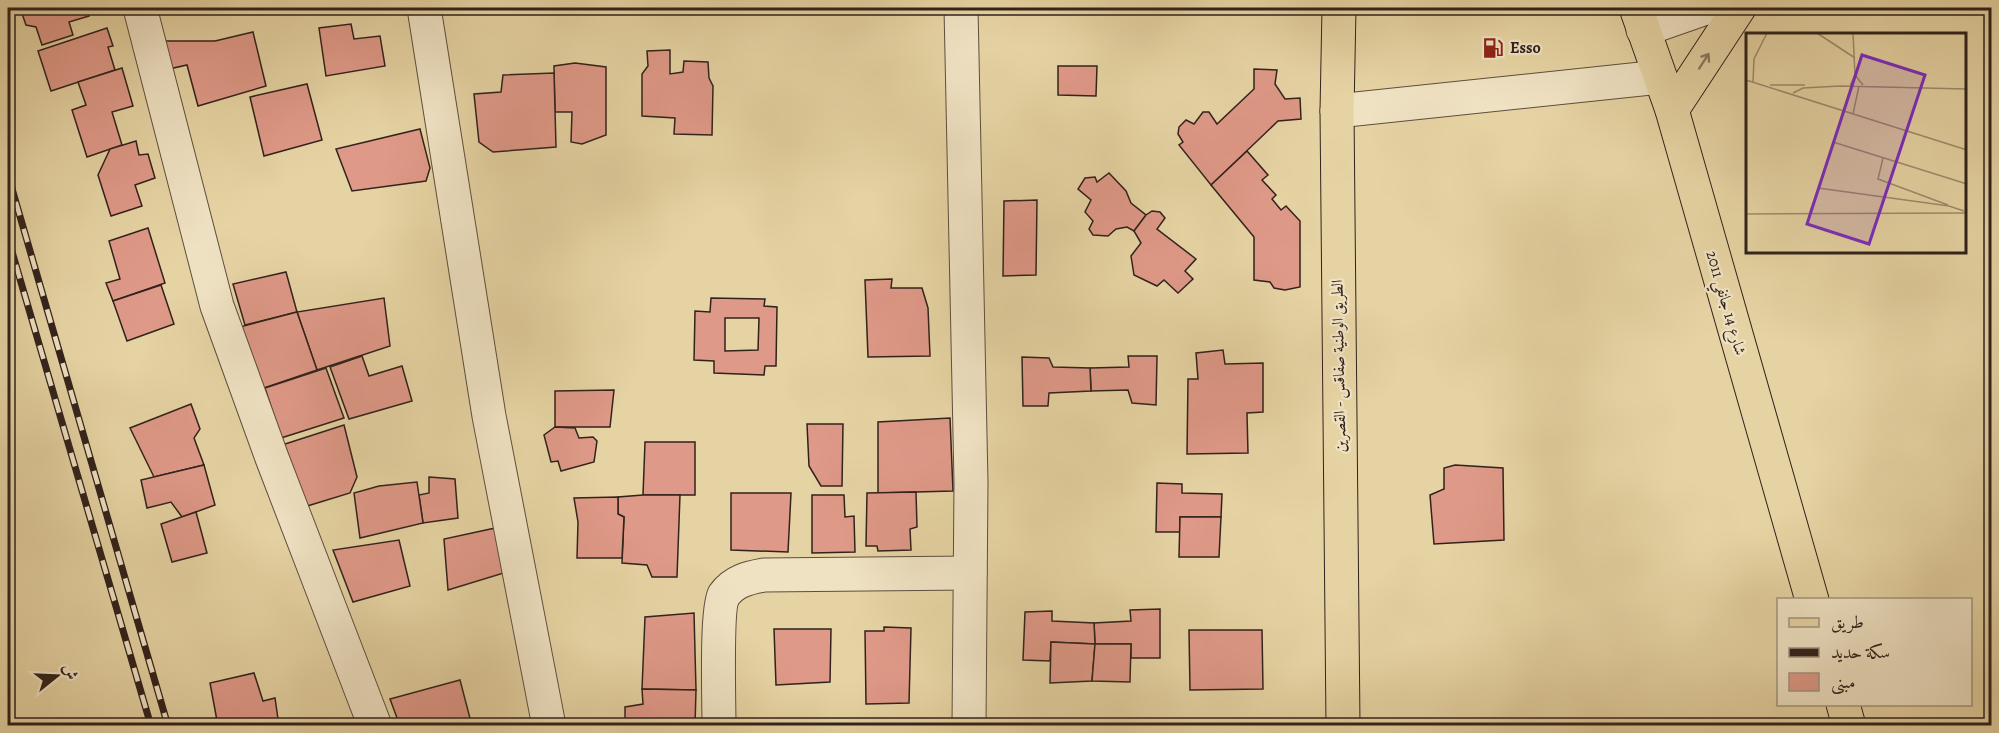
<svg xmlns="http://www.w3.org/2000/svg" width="1999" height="733" font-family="Alegreya,Amiri,serif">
<rect width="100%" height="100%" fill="#e6d3a3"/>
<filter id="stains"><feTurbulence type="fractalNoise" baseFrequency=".00333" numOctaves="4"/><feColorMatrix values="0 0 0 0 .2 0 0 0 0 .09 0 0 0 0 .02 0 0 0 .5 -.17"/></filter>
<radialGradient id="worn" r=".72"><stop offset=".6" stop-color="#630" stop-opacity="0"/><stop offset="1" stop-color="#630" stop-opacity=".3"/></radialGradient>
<!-- building -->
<g fill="#df9988" stroke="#31221b" stroke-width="1.5" fill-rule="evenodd">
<path d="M20 8H85L89 16 69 22 73 35 42 45 36 27 26 25Z"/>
<path d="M351 24 354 39 380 36 385 66 326 76 319 28Z"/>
<path d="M107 28 113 46 108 47 115 70 51 91 38 51Z"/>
<path d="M253 32 266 86 198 106 187 65 169 69 161 41H215Z"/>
<path d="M670 50V74L683 72 684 61 708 62 709 78 713 86 712 135 674 134 675 118 642 116V74L648 66 647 51Z"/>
<path d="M575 63 606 67V135L582 144 571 142 572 112H555L554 66Z"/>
<path d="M1058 66H1097L1096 96 1058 95Z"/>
<path d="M122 68 133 106 112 112 122 145 87 157 72 110 86 105 78 82Z"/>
<path d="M1254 69 1277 70 1275 84 1285 99 1300 98 1301 119 1278 121 1211 185 1179 145 1183 142 1178 134 1179 127 1186 120 1194 124 1203 112H1209L1217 124 1254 89Z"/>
<path d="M554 73 556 147 493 152 479 142 474 94 501 92 503 75Z"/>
<path d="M307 84 322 140 264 156 250 97Z"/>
<path d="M420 129 430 168 426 181 352 191 336 149Z"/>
<path d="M136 141 139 155 148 154 155 178 135 185 142 206 111 216 98 175 110 149Z"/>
<path d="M1247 151 1268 175 1262 180 1276 195 1272 199 1281 210 1286 206 1300 221V287L1285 290 1274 288 1270 282 1254 280V237L1211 185Z"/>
<path d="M1109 173 1126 191 1131 203 1146 215 1134 231 1127 227 1116 229 1108 236 1093 235 1089 229 1093 221 1085 212 1091 200 1078 189 1085 178 1095 177 1097 182Z"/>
<path d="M1037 200 1036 275 1003 276 1004 201Z"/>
<path d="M1152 211 1160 212 1165 218 1157 229 1196 259 1185 271 1193 279 1178 293 1164 280 1157 286 1134 275 1131 256 1141 243 1134 231 1146 215Z"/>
<path d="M148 228 165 283 113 301 106 283 120 279 109 241Z"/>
<path d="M286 272 297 312 245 325 233 284Z"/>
<path d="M892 279 891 288H922L928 308 930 356 868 357 865 280Z"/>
<path d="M161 285 174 324 127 341 113 301Z"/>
<path d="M384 298 390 346 317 370 297 312Z"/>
<path d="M711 298 765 299 764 306 777 307 776 366H765L764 375 714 373V361L694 360 695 311 710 312ZM725 318H759L758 350 725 351Z"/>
<path d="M297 312 317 370 261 389 240 327Z"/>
<path d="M1223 350 1225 364 1263 363V412L1247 413 1248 453 1187 454 1188 379H1198L1196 353Z"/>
<path d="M362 356 369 376 402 366 412 401 349 419 330 367Z"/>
<path d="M1128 356H1157L1156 405 1132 403 1128 390 1091 391 1090 368 1129 367Z"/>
<path d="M1022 357 1049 358 1053 367 1090 368 1091 391 1049 393 1048 406H1023Z"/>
<path d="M326 368 344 418 281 438 265 388Z"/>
<path d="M614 390 610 427H555V391Z"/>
<path d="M191 404 200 429 194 438 204 465 154 477 130 428Z"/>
<path d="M950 418 953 491 878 493V422Z"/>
<path d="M807 424H843L842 486H821L809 466Z"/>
<path d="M344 425 357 477 350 493 304 507 282 445Z"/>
<path d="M555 427 575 428 579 438 593 437 597 441 594 462 561 471 558 461 551 462 544 435Z"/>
<path d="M645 442H695V495H643Z"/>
<path d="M204 465 215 505 182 517 171 502 147 508 141 480Z"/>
<path d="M1455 465 1503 468 1504 540 1434 544 1430 495 1444 489V468Z"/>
<path d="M429 477 455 479 458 518 423 523 419 495 429 493Z"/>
<path d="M417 482 423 523 360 538 354 493 379 486Z"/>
<path d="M1157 483 1182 484V493L1222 494 1221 517H1180V532H1156Z"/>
<path d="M916 492 917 527 910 529 911 550 878 551 877 546H866L867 493Z"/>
<path d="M731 493H791L788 552 731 550Z"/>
<path d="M643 495H680L677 577H652L647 565 622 563 624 517 618 514V497Z"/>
<path d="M812 495H844L845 517 854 516 855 552 812 553Z"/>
<path d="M618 497V514L624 517 622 558H577L578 522 574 498Z"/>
<path d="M196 512 207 553 172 562 161 524Z"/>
<path d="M1180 517H1221L1219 557H1179Z"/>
<path d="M500 527 507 572 448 590 444 539Z"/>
<path d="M399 540 410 586 353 602 333 550Z"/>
<path d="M1160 609V658H1131V644H1095L1094 623 1131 621 1130 610Z"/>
<path d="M1052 611V621L1094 623 1095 644 1051 642 1050 661 1023 660 1025 612Z"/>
<path d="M694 613 696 690 642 689 645 617Z"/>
<path d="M884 627 911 628 909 703 866 704 865 631H884Z"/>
<path d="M774 629H831L830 682 776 685Z"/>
<path d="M1189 630H1262L1263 689 1190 690Z"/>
<path d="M1051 642 1095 644 1092 681 1050 683Z"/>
<path d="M1095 644H1131L1130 682 1092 681Z"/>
<path d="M254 673 263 701 275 698 279 726H218L210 683Z"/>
<path d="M460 680 472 726H400L390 699Z"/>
<path d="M642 689 696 690 695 726H625V707L643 704Z"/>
</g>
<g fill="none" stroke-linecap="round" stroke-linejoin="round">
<!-- minor casing -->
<g stroke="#5e4e3d" stroke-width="35">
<g id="minor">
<path d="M140 8 217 306 272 458 375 726"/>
<path d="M424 8 489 416 549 726"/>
<path d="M961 8 971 482 969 726"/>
<path d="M1643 30 1706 8"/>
<path d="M1337 111 1660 77"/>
<path d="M719 726C719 704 716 608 724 595 734 581 748 578 764 575L970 573"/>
</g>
</g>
<!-- major casing -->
<g stroke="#31221b" stroke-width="35">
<g id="major">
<path d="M1339 8 1337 111 1343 726"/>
<path d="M1636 8 1672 110 1812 600"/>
<path d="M1672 110 1739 8"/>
<path d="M1843 704 1849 726"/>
</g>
</g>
<!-- minor -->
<use href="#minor" stroke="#efe2c3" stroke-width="33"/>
<!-- major -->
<use href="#major" stroke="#e6d3a3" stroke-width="33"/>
<!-- rail casing -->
<g stroke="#31221b" stroke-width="7">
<g id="rail">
<path d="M8 175 168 726"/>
<path d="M8 238 151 726"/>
</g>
</g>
<!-- rail -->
<use href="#rail" stroke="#efe2c3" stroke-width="4.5" stroke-dasharray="14" stroke-linecap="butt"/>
</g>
<!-- one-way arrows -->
<defs><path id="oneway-shaft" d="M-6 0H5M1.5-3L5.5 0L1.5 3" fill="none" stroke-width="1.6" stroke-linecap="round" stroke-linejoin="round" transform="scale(1.5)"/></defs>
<use stroke="#8c7a5f" href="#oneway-shaft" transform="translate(1704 61) rotate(-57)"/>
<!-- icons -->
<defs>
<g id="fuel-bare" transform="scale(1.62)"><path d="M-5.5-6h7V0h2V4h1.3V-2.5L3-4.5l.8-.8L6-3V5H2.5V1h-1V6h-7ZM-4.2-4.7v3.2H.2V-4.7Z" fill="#8f2418" stroke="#efe2c3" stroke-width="2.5" paint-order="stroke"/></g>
</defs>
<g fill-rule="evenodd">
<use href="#fuel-bare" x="1493" y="48"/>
</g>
<g text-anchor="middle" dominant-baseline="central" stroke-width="4.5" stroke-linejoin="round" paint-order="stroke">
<!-- poi labels -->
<g font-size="16" font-weight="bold" fill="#31221b" stroke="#efe2c3" text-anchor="start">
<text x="1510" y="48">Esso</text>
</g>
<!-- street labels -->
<g font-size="16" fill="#31221b" stroke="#efe2c3">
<text transform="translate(1726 303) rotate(74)">شارع 14 جانفي 2011</text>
<text transform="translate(1339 366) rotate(-91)">الطريق الوطنية صفاقس - القصرين</text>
</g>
</g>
<!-- overview -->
<g transform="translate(1746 33)">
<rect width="220" height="220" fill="#e6d3a3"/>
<path fill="none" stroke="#9e8c6d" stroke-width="1.5" d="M71 0 109 25M107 0 109 42M0 47 221 117M7 49 8 26 21 0M24 52H59M104 53 109 42 117 52M47 60 57 55 94 53 221 56M107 81 113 53M87 109 221 151M137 125 132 146 202 172M72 155 203 173 218 178M64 179 98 78M0 181 221 180"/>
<path fill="#7b2cbf" fill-opacity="0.15" stroke="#7b2cbf" stroke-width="3" d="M116 22 179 42 123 211 61 191Z"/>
<rect width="220" height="220" fill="none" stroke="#31221b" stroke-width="3"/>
</g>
<!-- margin -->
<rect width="1999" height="733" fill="none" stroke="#e6d3a3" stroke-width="30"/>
<rect x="9" y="9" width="1981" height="715" fill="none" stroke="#31221b" stroke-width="3"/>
<rect x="15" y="15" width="1969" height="703" fill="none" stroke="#31221b" stroke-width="1.5"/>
<!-- legend -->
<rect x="1777" y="598" width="195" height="108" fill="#efe2c3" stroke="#a39580" stroke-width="1.5"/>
<rect x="1789" y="618" width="30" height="9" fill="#e6d3a3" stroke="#a39580" stroke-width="1.5"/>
<text x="1831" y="628" font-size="18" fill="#31221b">طريق</text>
<rect x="1789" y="648" width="30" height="9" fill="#31221b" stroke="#a39580" stroke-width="1.5"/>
<text x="1831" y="658" font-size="18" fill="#31221b">سكة حديد</text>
<rect x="1789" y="673" width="30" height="18" fill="#df9988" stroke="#a39580" stroke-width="1.5"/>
<text x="1831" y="688" font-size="18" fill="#31221b">مبنى</text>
<!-- north arrow -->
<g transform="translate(57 676) rotate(72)" stroke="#efe2c3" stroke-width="4.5" paint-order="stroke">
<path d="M0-4.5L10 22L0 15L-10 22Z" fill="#31221b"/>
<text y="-9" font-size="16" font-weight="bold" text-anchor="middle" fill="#31221b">ش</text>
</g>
<rect width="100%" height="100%" filter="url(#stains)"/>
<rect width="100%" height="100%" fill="url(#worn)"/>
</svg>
